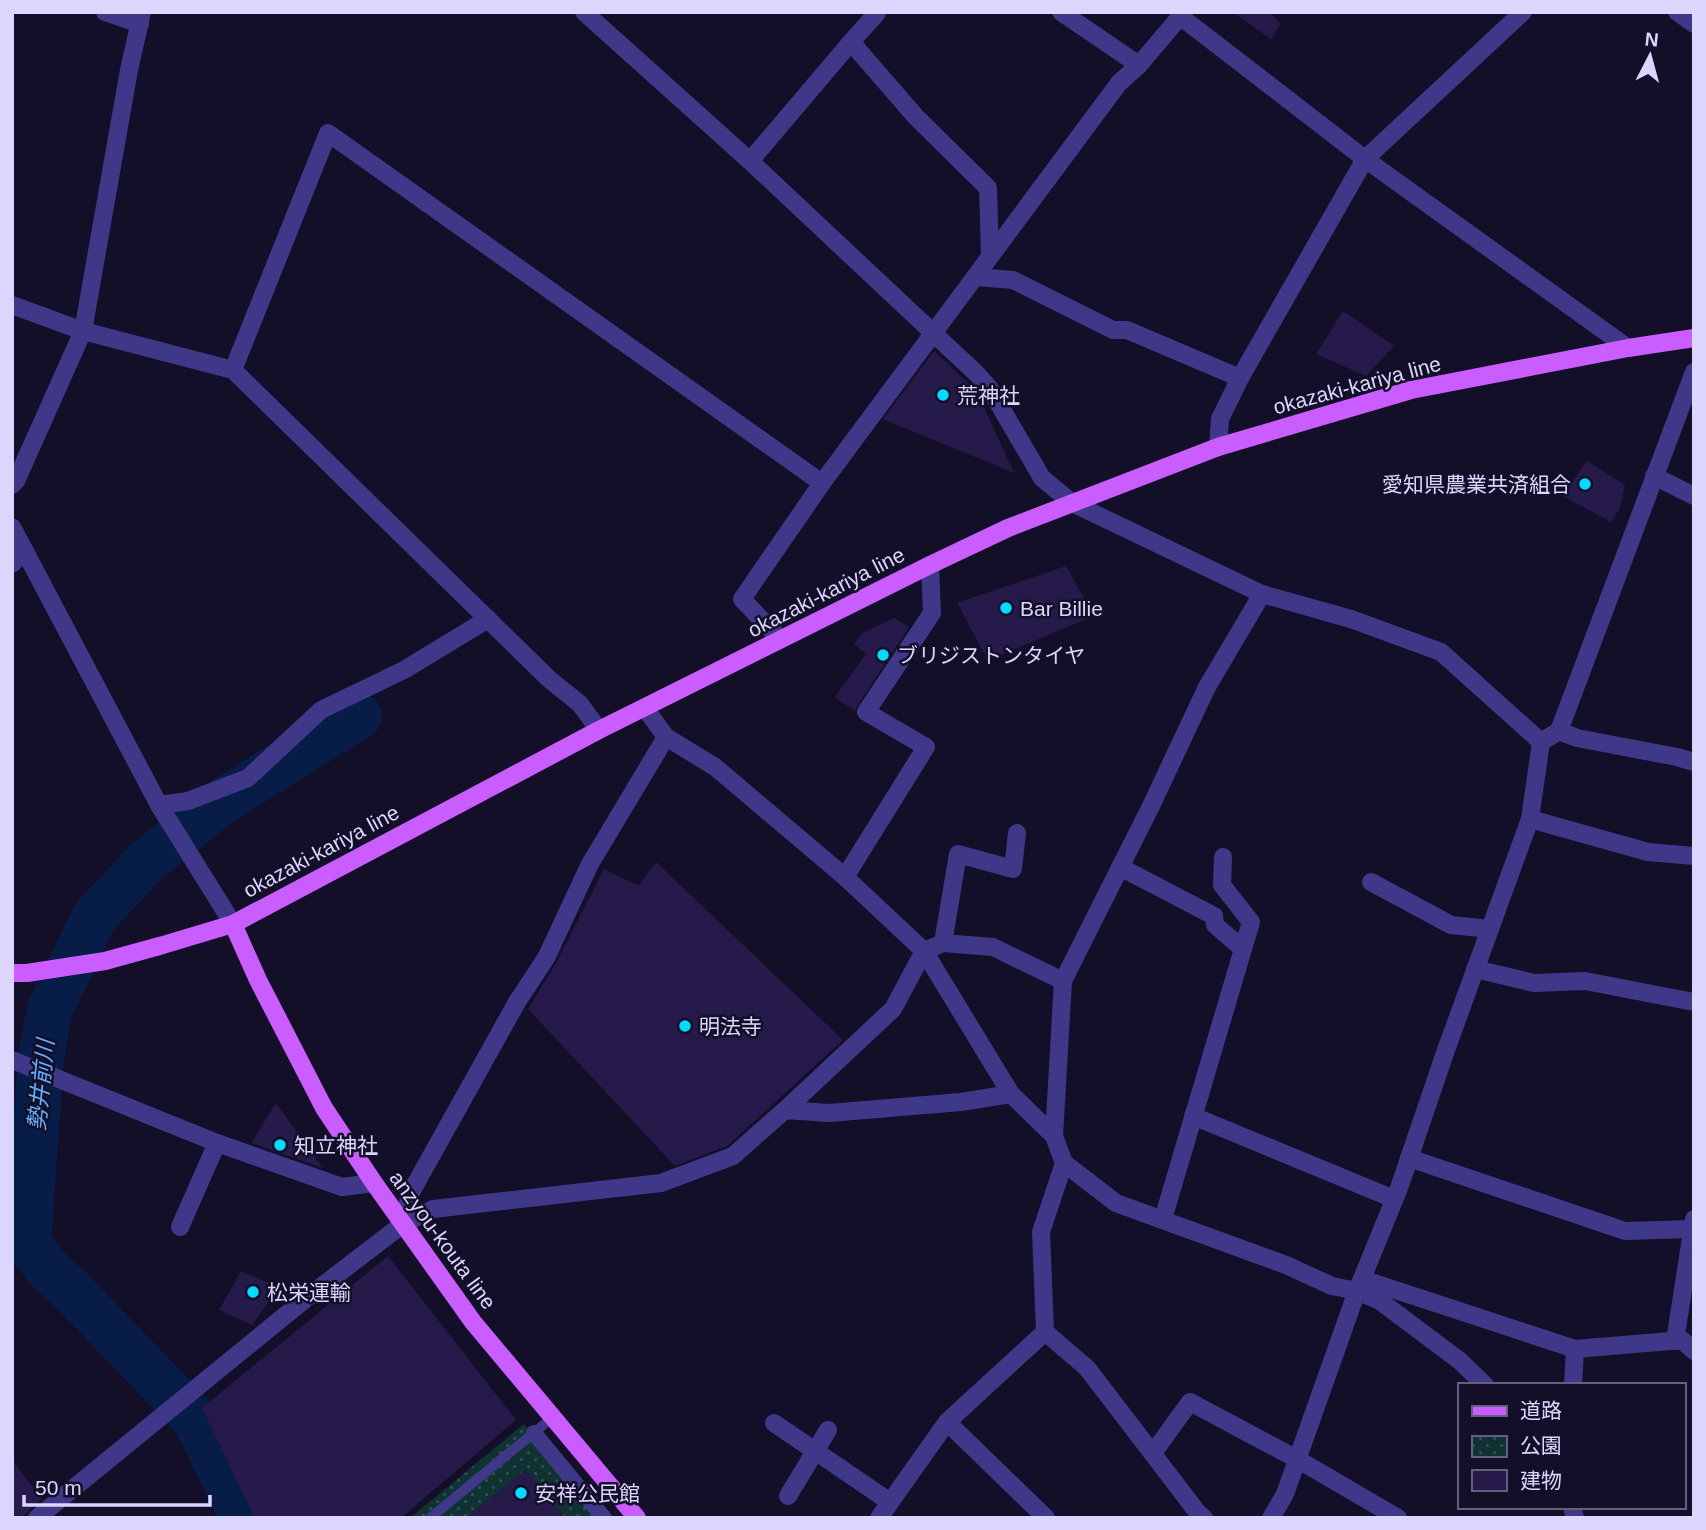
<svg xmlns="http://www.w3.org/2000/svg" width="1706" height="1530" font-family="Helvetica,'Noto Sans JP',sans-serif">
<defs>
<pattern id="park-dots" width="8" height="8" patternUnits="userSpaceOnUse" patternTransform="scale(1.75)"><rect width="8" height="8" fill="#113232"/><path d="M2 2h.1M6 6h.1" fill="none" stroke="#334f51" stroke-width="1.8" stroke-linecap="round"/></pattern>
</defs>
<rect width="100%" height="100%" fill="#140f28"/>
<!-- park -->
<path fill="url(#park-dots)" d="M524 1424 599 1518H410Z"/>
<g fill="none" stroke-linecap="round" stroke-linejoin="round">
<!-- river -->
<path stroke="#081c48" stroke-width="46" d="M243 1518 196 1420 74 1293 48 1269 28 1243 41 1058 50 1009 95 916 147 861 224 800 359 716"/>
</g>
<!-- building -->
<g fill="#261a4a">
<path d="M1233 12H1270L1281 24 1271 39Z"/>
<path d="M1343 311 1394 346 1366 376 1316 354Z"/>
<path d="M934 351 977 392 1014 473 883 419Z"/>
<path d="M1587 461 1625 485 1620 508 1611 522 1563 496Z"/>
<path d="M1066 566 1094 616 988 660 957 603Z"/>
<path d="M894 618 909 627 857 706 855 711 835 697 866 654 854 644 862 633Z"/>
<path d="M656 862 843 1040 727 1146 675 1166 528 1009 556 963 604 869 639 886Z"/>
<path d="M276 1103 323 1168 251 1143Z"/>
<path d="M388 1256 516 1420 401 1518H255L202 1408Z"/>
<path d="M241 1271 279 1287 252 1325 219 1310Z"/>
<path d="M12 1460 42 1499 21 1518H12Z"/>
<path d="M526 1469 566 1518H465Z"/>
</g>
<g fill="none" stroke-linecap="round" stroke-linejoin="round">
<!-- service -->
<path stroke="#3f3889" stroke-width="10" d="M430 1518 553 1417"/>
<!-- pedestrian -->
<path stroke="#3f3889" stroke-width="16" d="M534 1433 604 1518"/>
<!-- minor -->
<g stroke="#3f3889" stroke-width="18">
<path d="M105 12 140 24"/>
<path d="M584 12 750 161 978 375 990 389 1042 478 1072 503 1262 594 1351 619 1441 652 1541 742"/>
<path d="M1061 12 1139 65"/>
<path d="M1677 12 1694 24"/>
<path d="M1181 17 1365 159 1628 348"/>
<path d="M851 42 916 117 988 188 990 255"/>
<path d="M750 161 851 42 877 13 876 12"/>
<path d="M976 277 1013 280 1113 330H1127L1240 378"/>
<path d="M12 305 83 331 233 370 549 679 580 704 599 730"/>
<path d="M233 370 328 133 822 483"/>
<path d="M1218 447 1220 419 1240 378 1365 159 1523 12"/>
<path d="M1654 476 1694 496"/>
<path d="M12 485 16 481 83 331 129 70 142 12"/>
<path d="M12 564 25 551"/>
<path d="M780 639 742 599 822 483 1119 83 1139 65 1184 12"/>
<path d="M645 708 666 737 715 767 845 877 924 951 1011 1094 1054 1136 1064 1163 1116 1203 1286 1265 1332 1286 1357 1291 1380 1301 1460 1361 1485 1385"/>
<path d="M1559 731 1577 738 1677 757 1694 762"/>
<path d="M159 805 188 801 248 778 321 710 404 670 488 619"/>
<path d="M1530 819 1648 852 1694 856"/>
<path d="M1223 857 1222 885 1251 922 1243 949"/>
<path d="M1120 867 1214 916 1215 925 1243 949 1163 1219"/>
<path d="M845 877 926 747 866 712 932 613 930 565"/>
<path d="M1371 882 1451 925 1490 929"/>
<path d="M943 943 958 854 1013 869 1017 833"/>
<path d="M1475 969 1534 983 1585 981 1694 1002"/>
<path d="M12 1060 217 1143 342 1187 374 1183"/>
<path d="M785 1110 893 1009 924 951 943 943 993 947 1063 981"/>
<path d="M1193 1116 1394 1199"/>
<path d="M1054 1136 1063 981 1151 806 1207 687 1262 594"/>
<path d="M1409 1158 1625 1231 1692 1229"/>
<path d="M1064 1163 1041 1232 1045 1332 1087 1368 1198 1513 1204 1518"/>
<path d="M403 1224 410 1194 517 1002 546 958 590 864 666 737"/>
<path d="M180 1227 217 1143"/>
<path d="M1362 1279 1575 1349 1573 1385"/>
<path d="M1675 1341 1694 1219"/>
<path d="M1575 1349 1682 1340 1694 1351"/>
<path d="M947 1422 1045 1332"/>
<path d="M774 1423 890 1502"/>
<path d="M1153 1453 1190 1402 1297 1459 1398 1518"/>
<path d="M788 1496 828 1430"/>
<path d="M1572 1507 1575 1518"/>
<path d="M37 1518 309 1296 403 1224 433 1209 661 1183 733 1156 785 1110 829 1113 961 1102 1011 1094"/>
<path d="M879 1518 947 1422 1046 1518"/>
<path d="M1271 1518 1285 1494 1357 1291 1399 1188 1446 1050 1530 819 1541 742 1559 731 1694 372"/>
</g>
<!-- tertiary -->
<path stroke="#3f3889" stroke-width="18" d="M12 527 159 805 233 924"/>
<!-- primary -->
<g stroke="#ca5dff" stroke-width="18">
<path d="M233 924 258 980 324 1108 374 1183 473 1322 637 1518"/>
<path d="M12 973H27L105 961 163 945 233 924 599 730 930 565 1008 528 1218 447 1411 390 1628 348 1694 338"/>
</g>
</g>
<!-- markers -->
<g fill="#02daff" stroke="#140f28" stroke-width="2.5">
<circle cx="943" cy="395" r="7"/>
<circle cx="1585" cy="484" r="7"/>
<circle cx="1006" cy="608" r="7"/>
<circle cx="883" cy="655" r="7"/>
<circle cx="685" cy="1026" r="7"/>
<circle cx="280" cy="1145" r="7"/>
<circle cx="253" cy="1292" r="7"/>
<circle cx="521" cy="1493" r="7"/>
</g>
<g text-anchor="middle" dominant-baseline="central" stroke-width="5" stroke-linejoin="round" paint-order="stroke">
<!-- street labels -->
<g font-size="21" fill="#dcd6ff" stroke="#140f28">
<text transform="translate(1357 385) rotate(-15)">okazaki-kariya line</text>
<text transform="translate(826 592) rotate(-27)">okazaki-kariya line</text>
<text transform="translate(321 851) rotate(-28)">okazaki-kariya line</text>
<text transform="translate(443 1240) rotate(54)">anzyou-kouta line</text>
</g>
<!-- poi labels -->
<g font-size="21" fill="#dcd6ff" stroke="#140f28" text-anchor="start">
<text x="957" y="395">荒神社</text>
<text x="1571" y="484" text-anchor="end">愛知県農業共済組合</text>
<text x="1020" y="608">Bar Billie</text>
<text x="897" y="655">ブリジストンタイヤ</text>
<text x="699" y="1026">明法寺</text>
<text x="294" y="1145">知立神社</text>
<text x="267" y="1292">松栄運輸</text>
<text x="535" y="1493">安祥公民館</text>
</g>
<!-- water labels -->
<g font-size="23" font-style="italic" fill="#64b0ff" stroke="#140f28">
<text transform="translate(41 1085) rotate(-84)">勢井前川</text>
</g>
</g>
<!-- border -->
<rect width="1706" height="1530" fill="none" stroke="#dcd6ff" stroke-width="28"/>
<!-- legend -->
<rect x="1458" y="1383" width="228" height="126" fill="#140f28" stroke="#645f7e" stroke-width="2"/>
<rect x="1472" y="1406" width="35" height="10" fill="#ca5dff" stroke="#645f7e" stroke-width="2"/>
<text x="1520" y="1418" font-size="21" fill="#dcd6ff">道路</text>
<rect x="1472" y="1436" width="35" height="21" fill="url(#park-dots)" stroke="#645f7e" stroke-width="2"/>
<text x="1520" y="1453" font-size="21" fill="#dcd6ff">公園</text>
<rect x="1472" y="1470" width="35" height="21" fill="#261a4a" stroke="#645f7e" stroke-width="2"/>
<text x="1520" y="1488" font-size="21" fill="#dcd6ff">建物</text>
<!-- north arrow -->
<g transform="translate(1650 56) rotate(6)" stroke="#140f28" stroke-width="5" paint-order="stroke">
<path d="M0-5L12 26L0 18L-12 26Z" fill="#dcd6ff"/>
<text y="-10" font-size="19" font-weight="bold" text-anchor="middle" fill="#dcd6ff">N</text>
</g>
<!-- scale -->
<path d="M24 1495v10h186v-10" fill="none" stroke="#dcd6ff" stroke-width="3.5"/>
<text x="35" y="1495" font-size="21" fill="#dcd6ff" stroke="#140f28" stroke-width="5" paint-order="stroke">50 m</text>
</svg>
